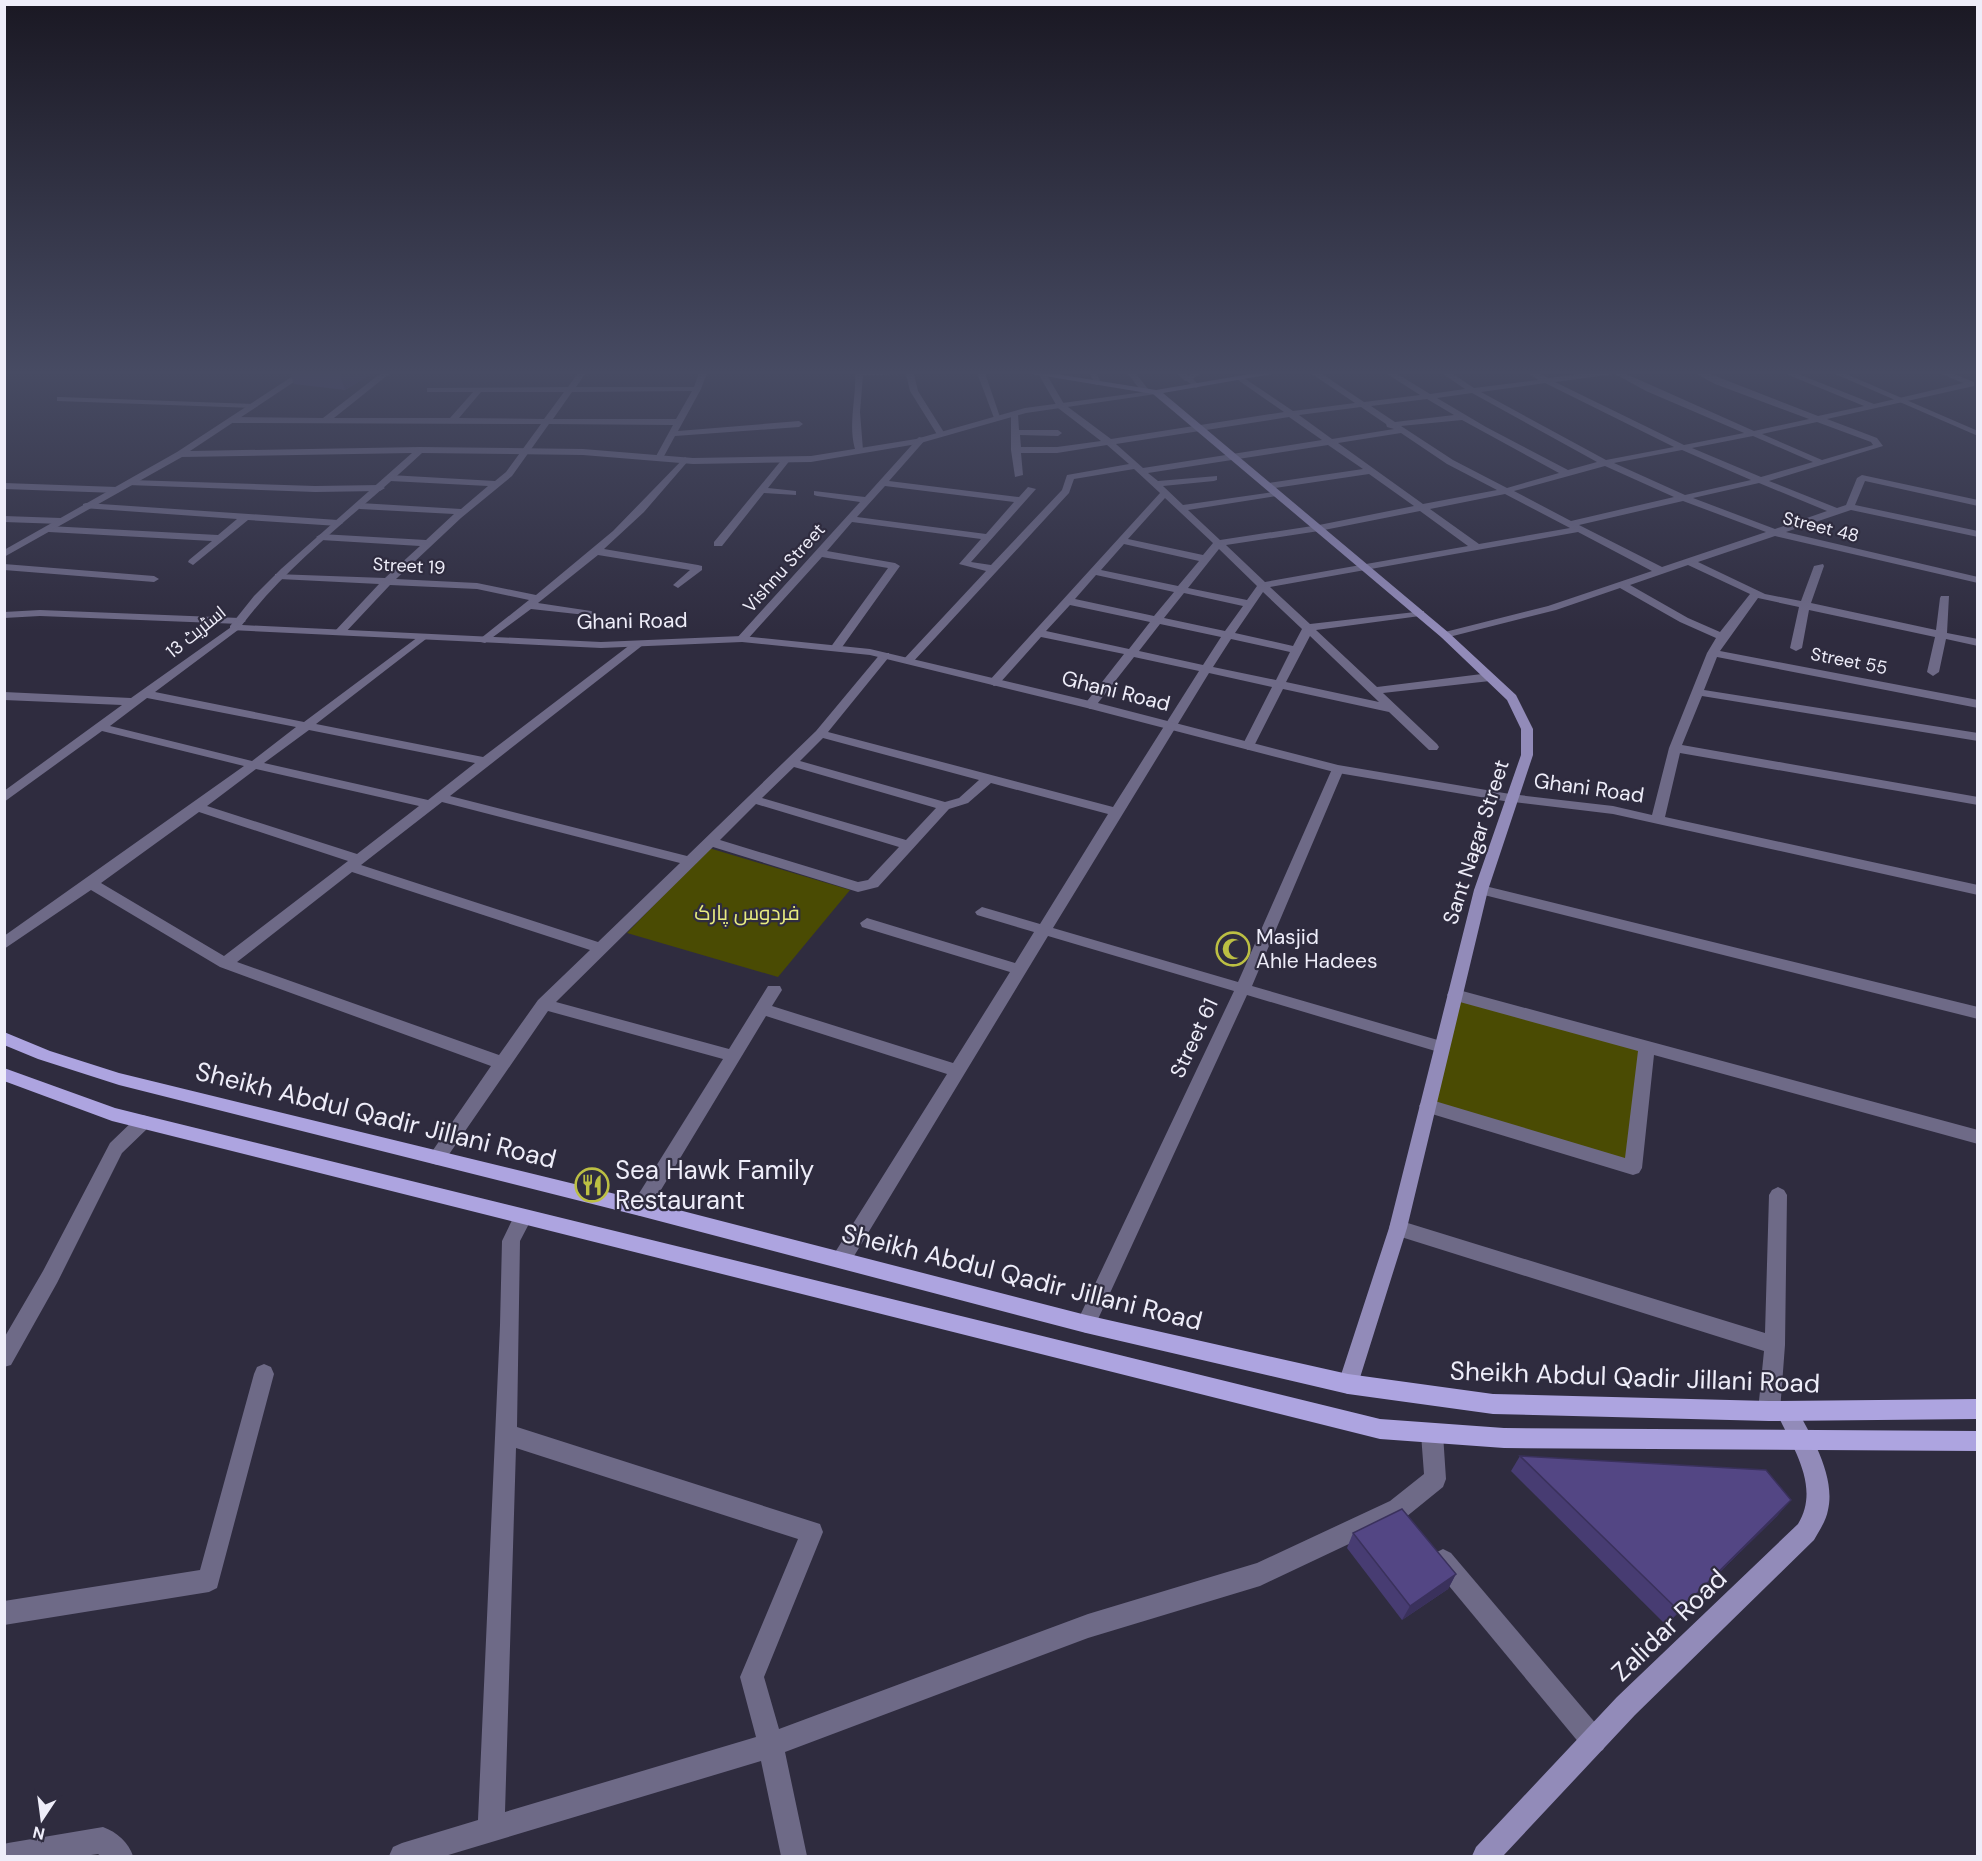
<svg xmlns="http://www.w3.org/2000/svg" width="1982" height="1861" font-family="'DM Sans',Cairo,sans-serif">
<rect width="100%" height="100%" fill="#2f2c3f"/>
<!-- green -->
<g fill="#4a4b03">
<path d="M709 848 850 890 778 977 627 933Z"/>
<path d="M1455 995 1647 1047 1633 1168 1428 1106Z"/>
</g>
<g fill="none" stroke-linecap="round" stroke-linejoin="round">
<!-- minor -->
<g fill="#6e6a87" fill-rule="evenodd">
<path d="M385 370H394L334 418H450L473 392H427V388H430L568 387 580 370H588L576 387H694L700 370H708L701 389 678 431 799 421 803 424 799 427 675 436 663 458 659 461 655 458 673 425 549 424 512 476 461 518 396 579 477 583 536 595 613 531 685 457 689 460 644 512 604 549 698 565 702 566V570L678 588 673 585 690 570 598 555 538 603 591 611 596 614 595 616 531 609 485 643 481 642V638L529 600 477 589 390 585 343 635H335V631L379 584 279 579 275 578V574L385 578 420 546 321 540 316 537 321 534 426 540 454 514 360 509 355 506 360 503 461 509 488 486 390 481 385 478 390 475 495 481 506 472 541 424 233 423 229 420 233 417 323 418ZM692 391 676 419H553L572 392ZM481 392H564L544 419 459 418Z"/>
<path d="M855 370H913L918 391 945 434 944 436H938L910 391 906 374 863 375 860 412 863 450 856 452C847 426 857 397 855 370Z"/>
<path d="M976 370H984L1001 420 994 418Z"/>
<path d="M1036 370H1044L1064 404 1111 439 1284 412 1238 380V376H1241L1293 411 1355 403 1306 370H1316L1364 402 1420 395 1381 370H1391L1430 394 1465 389 1437 370H1447L1474 388 1538 380 1523 370H1533L1548 378 1610 370H1635L1624 373 1754 431 1809 419 1715 384 1689 370H1700L1818 416 1864 406 1776 370H1788L1874 404 1963 383 1932 370H1944L1974 382V386L1827 419 1877 438 1883 446 1769 481 1837 508 1846 505 1857 478 1862 475 1978 500V506L1865 481 1855 505 1978 531V537L1851 510 1786 532 1978 577V583L1775 536 1698 562 1765 594 1801 601 1814 566 1823 564 1824 566 1811 603 1936 630 1940 598 1941 596H1949L1947 633 1978 639V646L1946 639 1939 672 1933 676 1927 672 1935 637 1809 610 1802 648 1796 651 1790 648 1799 607 1758 598 1720 651 1978 700V708L1717 657 1704 690 1978 733V741L1702 696 1682 745 1978 797V805L1680 753 1665 817 1978 885V895L1613 814 1505 801 1503 798 1505 795 1510 794 1613 806 1652 815 1669 748 1707 653 1716 638 1680 622 1620 588 1556 610 1445 638 1441 637V633L1548 606 1652 571 1578 532 1270 587 1310 624 1424 611V615L1420 616 1316 630 1377 687 1490 673 1496 677 1490 681 1383 693 1437 744 1439 747 1437 750H1429L1389 712 1283 689 1254 746 1248 750 1242 746 1272 687 1209 673 1053 928 1238 982 1332 769 1333 766H1343L1344 769 1252 986 1448 1043 1450 1047 1448 1051 1442 1053 1247 995 1093 1330 1086 1333 1079 1330 1076 1324 1234 991 1048 936 848 1266 841 1268 834 1266 831 1260 834 1254 947 1074 766 1016 647 1213 640 1216 633 1213 631 1208 633 1203 723 1059 548 1011 443 1163 437 1165 431 1163 428 1158 431 1153 491 1066 220 967 91 890 4 949V936L244 766 102 731 4 802V791L122 705 4 700V692L131 698 234 625 238 626V630L155 692 304 722 422 634 428 637 426 639 316 724 483 757 635 641H643V645L450 796 687 856 816 731 881 653H889V657L828 732 1113 807 1199 671 1134 657 1094 708 1090 709 1084 705 1124 654 1041 637 998 685 994 686 988 682 1160 493 1134 469 1074 479 1069 493 912 663 908 664 902 661 986 571 959 564 981 539 852 522 827 551 895 563 900 566 840 650H832L830 648 888 568 822 557 746 641 742 642 736 639 860 502 817 496 814 495V491L865 497 919 437 926 439 889 481 1019 497 1028 487 1036 489 971 562 991 565 1062 490 1067 475 1129 464 1107 445 1057 453H1021L1023 475 1015 477 1011 450V412L1018 414 1019 430H1058L1062 433 1058 436 1020 435 1021 447H1057L1101 441 1058 408ZM1615 374 1646 391 1744 433 1684 445 1555 382ZM1545 383 1674 447 1606 460 1481 392ZM1472 393 1597 462 1568 470 1486 427 1437 398ZM1427 399 1454 415 1395 422 1371 406ZM1361 407 1386 424 1387 427 1394 429 1332 439 1299 415ZM1289 417 1322 440 1143 468 1116 444ZM1462 420 1559 473 1507 488 1453 460 1401 426ZM1817 422 1871 442 1873 445 1822 460 1762 434ZM1401 433 1447 464 1497 490 1423 504 1338 443ZM1753 436 1813 462 1761 477 1692 448ZM1328 445 1363 469 1269 483 1264 486 1269 489 1369 474 1414 506 1319 525 1220 540 1188 510 1277 496 1280 495V491L1183 505 1163 486 1214 481 1217 480V476L1158 481 1148 473ZM1682 450 1751 480 1685 495 1614 463ZM1605 466 1674 497 1571 521 1514 491ZM1759 483 1827 511 1775 529 1693 498ZM885 486 1014 502 986 534 857 517ZM1505 494 1570 528 1479 544 1430 509ZM1165 498 1213 543 1203 555 1128 539ZM1683 501 1766 532 1662 567 1579 525ZM1420 511 1468 546 1265 582 1226 545 1319 531ZM1124 544 1199 561 1178 586 1101 570ZM1219 549 1257 586 1247 600 1188 588ZM1688 565 1750 594 1720 632 1688 618 1630 585ZM1096 575 1174 592 1154 616 1075 599ZM1263 592 1302 629 1293 646 1235 633ZM1184 593 1243 606 1225 631 1164 618ZM1070 605 1150 622 1129 649 1046 631ZM1160 624 1221 637 1203 665 1139 651ZM1310 636 1379 702 1286 682ZM1231 639 1290 652 1276 680 1213 667ZM147 698 296 727 252 761 110 726ZM309 730 475 763 428 800 264 763ZM823 738 979 780 959 798 945 802 800 761ZM794 767 936 808 906 840 762 798ZM256 769 419 806 357 854 207 806ZM991 783 1108 814 1040 924 982 907 975 912 977 915 1034 932 1015 963 867 918 860 923 862 927 1010 972 953 1063 772 1006 782 990 780 986H768L729 1049 556 1002 713 847 858 892 878 887 949 809 968 803ZM442 802 680 863 598 942 361 865ZM756 804 899 847 868 880 858 882 720 840ZM199 812 348 861 224 956 101 883ZM352 872 590 950 538 1000 499 1055 237 962Z"/>
<path d="M1087 370H1095L1102 385H1096Z"/>
<path d="M1125 370H1133L1148 389 1147 391H1141Z"/>
<path d="M1174 370H1183L1192 379 1185 381Z"/>
<path d="M60 397 254 404 258 406 254 408 57 401V397Z"/>
<path d="M784 457 791 459 768 488 796 491V495L764 493 722 546H714V542Z"/>
<path d="M131 480 315 486 380 485 385 488 380 491 315 492 128 485 126 483Z"/>
<path d="M4 483 117 487 122 490 117 493 4 489Z"/>
<path d="M86 503 338 520 343 523 338 526 248 520 193 565 188 562 189 560 212 541 49 532 44 529 49 526 218 535 237 519 83 508V504Z"/>
<path d="M4 516 61 518 66 521 61 524 4 522Z"/>
<path d="M4 564 154 576 159 579 154 582 4 570Z"/>
<path d="M40 610 240 618 246 621 240 624 40 616 4 618V612Z"/>
<path d="M1481 885 1978 1007V1019L1476 893 1474 890Z"/>
<path d="M1455 989 1978 1130V1144L1654 1055 1642 1168 1639 1173 1633 1175 1422 1111 1419 1106 1422 1101 1428 1099 1625 1158 1638 1051 1449 999 1447 995 1449 991Z"/>
<path d="M143 1115 149 1117 152 1122 149 1127 122 1153 57 1283 11 1365 4 1367V1338L43 1271 110 1143 137 1117Z"/>
<path d="M1778 1187 1784 1190 1787 1195 1785 1345 1780 1411 1776 1418 1769 1421 1762 1418 1758 1411 1764 1351 1398 1236 1391 1234 1389 1228 1391 1222 1398 1220 1765 1333 1769 1195 1772 1190Z"/>
<path d="M523 1210 530 1212 532 1218 520 1241 517 1427 820 1524 823 1532 764 1677 779 1729 1088 1614 1257 1563 1390 1501 1424 1474 1421 1434 1424 1427 1432 1424 1440 1427 1443 1434 1446 1479 1443 1487 1406 1517 1260 1586 1088 1638 785 1752 807 1856H781L761 1761 445 1856H389L393 1847 402 1843 478 1820 500 1325 502 1241 516 1212ZM516 1448 798 1539 740 1677 756 1737 505 1812Z"/>
<path d="M264 1364 271 1367 274 1374 217 1588 209 1592 4 1625V1601L200 1570 254 1374 257 1367Z"/>
<path d="M1443 1549 1451 1553 1603 1732 1607 1741 1603 1750 1594 1754 1585 1750 1435 1569 1431 1561 1435 1553Z"/>
<path d="M103 1827C117 1832 129 1843 133 1856H101L98 1854 84 1856H4V1844L8 1843Z"/>
</g>
<!-- tertiary -->
<g fill="#6e6a87" fill-rule="evenodd">
<path d="M302 370H312L190 451 420 447 583 449 693 458 811 456 916 439 1025 408 1159 390V394H1156L1026 413 917 444 811 462 693 464 583 455 422 453C362 510 292 559 242 625L601 642 742 636 870 649 1094 702 1338 765 1510 794 1517 798 1510 802 1338 773 1087 708 870 655 742 642 601 648 230 630V626L254 596 281 569 412 453 182 457 4 557V550L177 452Z"/>
<path d="M1195 370H1204L1193 379 1200 386 1196 388 1184 379Z"/>
<path d="M1826 370H1837L1978 431V436Z"/>
</g>
<!-- secondary -->
<g fill="#928bb9" fill-rule="evenodd">
<path d="M1008 370H1031L1156 390 1274 370H1295L1163 393 1449 633 1516 695 1533 729V755L1488 890 1407 1228 1358 1384 1355 1391 1348 1394 1341 1391 1338 1384 1389 1228 1474 890 1521 755V729L1507 700 1441 637 1153 394Z"/>
<path d="M1787 1401 1794 1404C1810 1434 1836 1475 1828 1510 1826 1521 1819 1531 1814 1540L1635 1715 1503 1856H1472L1476 1847 1617 1697 1798 1524C1821 1486 1792 1447 1776 1411L1780 1404Z"/>
</g>
<!-- primary -->
<g fill="#ada4e0" fill-rule="evenodd">
<path d="M4 1032 50 1051 119 1073 640 1200 1086 1315 1348 1374 1493 1394 1769 1401 1978 1399V1419L1769 1421 1493 1414 1348 1394 1086 1333 640 1216 119 1085 38 1059 4 1045Z"/>
<path d="M4 1068 115 1108 143 1115 1380 1419 1504 1428 1978 1431V1451L1504 1448 1380 1439 112 1121 4 1081Z"/>
</g>
</g>
<!-- wall -->
<g fill="#473c72">
<path d="M289 370H378L345 390 294 384Z"/>
<path d="M1520 1456 1791 1500 1777 1516 1666 1625 1511 1471Z"/>
<path d="M1353 1533 1456 1574 1448 1589 1402 1620 1347 1548Z"/>
</g>
<!-- shaded-wall -->
<g fill="#3a315c">
<path d="M340 370H378L345 390 339 371Z"/>
<path d="M1791 1500 1777 1516 1666 1625 1679 1611Z"/>
<path d="M1456 1574 1448 1589 1402 1620 1410 1606Z"/>
</g>
<!-- building -->
<g fill="#534684" stroke="#3a315c" stroke-width="1.5">
<path d="M1520 1456 1766 1470 1791 1500 1679 1611Z"/>
<path d="M1402 1509 1456 1574 1410 1606 1353 1533Z"/>
</g>
<!-- sky -->
<linearGradient id="sky" x2="0" y2="1"><stop stop-color="#1a1823"/><stop offset="0.59" stop-color="#474b63"/><stop offset="1" stop-color="#474b63" stop-opacity="0"/></linearGradient>
<rect width="1982" height="631" fill="url(#sky)"/>
<!-- icons -->
<defs>
<g id="mosque-ring" transform="scale(1.725)"><circle r="9.5" fill="#2f2c3f" stroke="#bcbf43" stroke-width="1.5"/><path d="M3.5-4.9A6 6 0 1 0 3.5 4.9A5 5 0 1 1 3.5-4.9Z" fill="#bcbf43"/></g>
<g id="restaurant-ring" transform="scale(1.725)"><circle r="9.5" fill="#2f2c3f" stroke="#bcbf43" stroke-width="1.5"/><path d="M-5-6h1v4h1v-4h1v4h1v-4h1v5L-1.5 .5V6h-2V.5L-5-1ZM5-6V6H3V1.5H1.5Q1.5-4 5-6Z" fill="#bcbf43"/></g>
</defs>
<g fill-rule="evenodd">
<use href="#mosque-ring" x="1233" y="949"/>
<use href="#restaurant-ring" x="592" y="1185"/>
</g>
<g text-anchor="middle" dominant-baseline="central" stroke-width="4.5" stroke-linejoin="round" paint-order="stroke">
<!-- far-street labels -->
<g font-size="18" fill="#eeedf9" stroke="#2f2c3f">
<text transform="translate(1821 527) rotate(14)">Street 48</text>
<text transform="translate(409 566) rotate(3)">Street 19</text>
<text transform="translate(784 568) rotate(-48)">Vishnu Street</text>
<text transform="translate(196 632) rotate(-39)">اسٹریٹ 13</text>
<text transform="translate(1849 661) rotate(11)">Street 55</text>
</g>
<!-- street labels -->
<g font-size="21" fill="#eeedf9" stroke="#2f2c3f">
<text transform="translate(632 621) rotate(-1)">Ghani Road</text>
<text transform="translate(1116 691) rotate(14)">Ghani Road</text>
<text transform="translate(1589 788) rotate(8)">Ghani Road</text>
<text transform="translate(1476 842) rotate(-72)">Sant Nagar Street</text>
<text transform="translate(1194 1038) rotate(-65)">Street 61</text>
</g>
<!-- park labels -->
<g font-size="21" fill="#e8ec81" stroke="#2f2c3f">
<text x="747" y="913">فردوس پارک</text>
</g>
<!-- poi labels -->
<g font-size="21" fill="#eeedf9" stroke="#2f2c3f" text-anchor="start">
<text x="1256" y="937">Masjid<tspan x="1256" dy="24">Ahle Hadees</tspan></text>
</g>
<!-- near-street labels -->
<g font-size="26" fill="#eeedf9" stroke="#2f2c3f">
<text transform="translate(376 1115) rotate(14)">Sheikh Abdul Qadir Jillani Road</text>
<text transform="translate(1022 1277) rotate(14)">Sheikh Abdul Qadir Jillani Road</text>
<text transform="translate(1635 1377) rotate(2)">Sheikh Abdul Qadir Jillani Road</text>
<text transform="translate(1669 1625) rotate(-44)">Zalidar Road</text>
</g>
<!-- near-poi labels -->
<g font-size="26" fill="#eeedf9" stroke="#2f2c3f" text-anchor="start">
<text x="615" y="1170">Sea Hawk Family<tspan x="615" dy="30">Restaurant</tspan></text>
</g>
</g>
<!-- border -->
<rect width="1982" height="1861" fill="none" stroke="#eeedf9" stroke-width="12"/>
<!-- north arrow -->
<g transform="translate(42 1819) rotate(193)" stroke="#2f2c3f" stroke-width="4.5" paint-order="stroke">
<path d="M0-4.5L10 22L0 15L-10 22Z" fill="#eeedf9"/>
<text y="-9" font-size="16" font-weight="bold" text-anchor="middle" fill="#eeedf9">N</text>
</g>
</svg>
